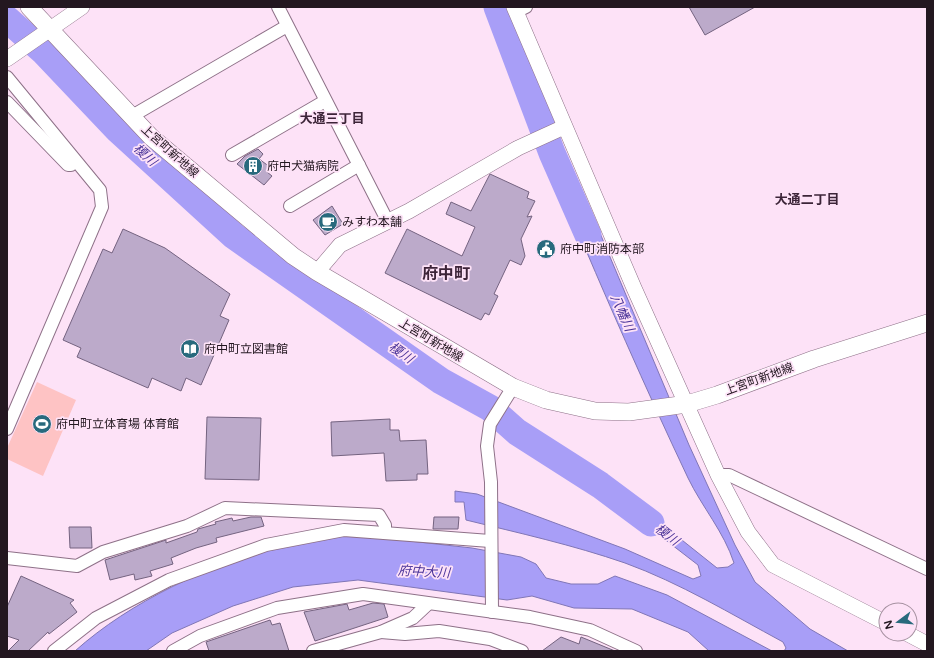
<svg xmlns="http://www.w3.org/2000/svg" width="934" height="658" font-family="'Varela Round','Noto Sans JP',sans-serif">
<rect width="100%" height="100%" fill="#fde2f7"/>
<!-- green -->
<path fill="#fec3c4" d="M37 382 76 400 43 476 7 459V448Z"/>
<!-- water -->
<g fill="#a89ef7" stroke="#8076b6">
<path d="M584 195 689 445 735 545 755 582 810 629 848 651H784L786 648 783 642C731 614 680 583 625 563 573 545 519 533 466 520L464 502H455V491L477 494 625 549 693 579 701 576 698 565 619 504 623 493 717 568 728 567 734 563C724 532 702 507 688 478 645 387 605 296 566 203Z"/>
<path d="M347 534 472 548 521 557 536 564 546 578 571 584H598L615 576 667 595 772 651H709L688 632 632 609 574 608 532 596 507 600 358 580 293 587 233 606 172 633 146 651H75C131 601 209 565 281 546 302 540 325 538 347 534Z"/>
</g>
<g fill="none" stroke-linecap="round" stroke-linejoin="round">
<!-- river -->
<g stroke="#a89ef7" stroke-width="27">
<path d="M497 7 552 153 588 235"/>
<path d="M7 19 44 52 117 129 234 236 441 381 490 408 517 432 600 485 651 523"/>
</g>
</g>
<!-- building -->
<g fill="#bcaaca" stroke="#746380">
<path d="M689 7H755L705 35Z"/>
<path d="M258 149 263 154 259 159 270 167 267 172 272 176 264 185 237 164 245 156Z"/>
<path d="M490 174 529 192 527 198 535 201 527 217 532 216 521 239 525 256 521 265 510 260 494 294 498 296 489 315 485 313 481 320 385 273 407 229 462 256 475 227 446 214 451 202 471 211Z"/>
<path d="M332 206 343 224 325 235 313 220Z"/>
<path d="M123 229 165 248 230 294 220 316 229 320 201 385 186 378 181 391 152 378 148 388 77 357 81 348 63 340 103 249 112 253Z"/>
<path d="M207 417 261 418 259 480 205 479Z"/>
<path d="M390 419V430H399L400 441 426 440 428 474H417V480L386 481 384 453 332 456 331 422Z"/>
<path d="M251 517H261L264 526 216 538 217 542 196 548 171 558 173 564 150 571 152 576 135 580 134 574 110 580 105 560 166 540V543L197 532 198 529 216 524 215 522 232 518 233 521Z"/>
<path d="M434 517H459L458 529H433Z"/>
<path d="M69 527H91L92 548H70Z"/>
<path d="M21 576 74 600 70 603 77 612 49 634 48 632 28 651H8L19 640 7 636V607Z"/>
<path d="M373 603 384 604 388 617 315 641 304 612 347 604 349 610Z"/>
<path d="M270 620 272 625 280 623 289 651H209L206 642Z"/>
<path d="M561 637 579 644 581 637 615 651H542Z"/>
</g>
<g fill="none" stroke-linecap="round" stroke-linejoin="round">
<!-- minor casing -->
<g stroke="#8e7188" stroke-width="14">
<g id="minor">
<path d="M278 7 388 222"/>
<path d="M516 12 526 7"/>
<path d="M7 77 100 190 102 207 7 429"/>
<path d="M7 102 68 165H71"/>
<path d="M132 116 287 26"/>
<path d="M232 155 325 101"/>
<path d="M290 206 359 165"/>
<path d="M718 475H729L927 569"/>
<path d="M7 558 77 566 103 552 187 526 225 508 379 515 385 525V533"/>
<path d="M492 612 491 482 487 446 490 424 513 387"/>
<path d="M381 632 405 634 439 631 490 639 522 651"/>
<path d="M54 651 96 618 169 580 266 545 344 530 490 541"/>
<path d="M173 651 200 636 277 608 363 594 530 617 590 630 636 651"/>
<path d="M313 651 381 632 413 618 428 604"/>
</g>
</g>
<!-- tertiary casing -->
<g stroke="#8e7188" stroke-width="16">
<g id="tertiary">
<path d="M514 7 634 288 718 475 748 532 773 565 886 623"/>
<path d="M7 59 82 7"/>
<path d="M317 272 340 245 409 211 518 148 564 127"/>
<path d="M908 634 927 644"/>
</g>
</g>
<!-- secondary casing -->
<g stroke="#8e7188" stroke-width="18">
<path id="secondary" d="M29 7 151 137 293 256 317 272 513 387 546 400 595 411 629 412 687 404 717 395 814 359 927 323"/>
</g>
<!-- minor -->
<use href="#minor" stroke="#fff" stroke-width="12"/>
<!-- tertiary -->
<use href="#tertiary" stroke="#fff" stroke-width="15"/>
<!-- secondary -->
<use href="#secondary" stroke="#fff" stroke-width="17"/>
</g>
<!-- icons -->
<defs>
<g id="building-disc" transform="scale(1)"><circle r="9.5" fill="#286a7d" stroke="#fde2f7"/><path d="M-4-6H4V6H1V3H-1V6H-4ZM-2.5-4.3h1.7v1.8h-1.7ZM.8-4.3h1.7v1.8H.8ZM-2.5-1h1.7V.8h-1.7ZM.8-1h1.7V.8H.8Z" fill="#fff"/></g>
<g id="cafe-disc" transform="scale(1)"><circle r="9.5" fill="#286a7d" stroke="#fde2f7"/><path d="M-5.5-4.5H6V0H3Q3 3.5 0 3.5H-2.5Q-5.5 3.5-5.5 0ZM3-3.2v2h1.7v-2ZM-6 4.5H4V6H-6Z" fill="#fff"/></g>
<g id="civic-disc" transform="scale(1)"><circle r="9.5" fill="#286a7d" stroke="#fde2f7"/><path d="M-.6-6.5H3V-4.5H.6V-3L4-1V1h2V6H-6V1h2V-1L-.6-3ZM-1.2 2.5V6h2.4V2.5Z" fill="#fff"/></g>
<g id="library-disc" transform="scale(1)"><circle r="9.5" fill="#286a7d" stroke="#fde2f7"/><path d="M-6-4Q-3-5.5-.7-3.5V5Q-3 3-6 4ZM6-4Q3-5.5 .7-3.5V5Q3 3 6 4Z" fill="#fff"/></g>
<g id="stadium-disc" transform="scale(1)"><circle r="9.5" fill="#286a7d" stroke="#fde2f7"/><path d="M0-5a6.5 5 0 1 0 0 10a6.5 5 0 1 0 0-10ZM-3.5-1.8h7v3.6h-7Z" fill="#fff"/></g>
</defs>
<g fill-rule="evenodd">
<use href="#building-disc" x="253" y="166"/>
<use href="#cafe-disc" x="328" y="222"/>
<use href="#civic-disc" x="546" y="249"/>
<use href="#library-disc" x="190" y="349"/>
<use href="#stadium-disc" x="42" y="424"/>
</g>
<g text-anchor="middle" dominant-baseline="central" stroke-width="3.5" stroke-linejoin="round" paint-order="stroke">
<!-- street labels -->
<g font-size="12" fill="#231720" stroke="#fde2f7">
<text transform="translate(170 151) rotate(42)">上宮町新地線</text>
<text transform="translate(431 340) rotate(31)">上宮町新地線</text>
<text transform="translate(759 379) rotate(-20)">上宮町新地線</text>
</g>
<!-- poi labels -->
<g font-size="12" fill="#231720" stroke="#fde2f7" text-anchor="start">
<text x="267" y="166">府中犬猫病院</text>
<text x="342" y="222">みすわ本舗</text>
<text x="560" y="249">府中町消防本部</text>
<text x="204" y="349">府中町立図書館</text>
<text x="56" y="424">府中町立体育場 体育館</text>
</g>
<!-- neighbourhood labels -->
<g font-size="13" font-weight="bold" fill="#3c2438" stroke="#fde2f7">
<text x="332" y="119">大通三丁目</text>
<text x="807" y="200">大通二丁目</text>
</g>
<!-- water labels -->
<g font-size="13" font-style="italic" fill="#4b3499" stroke="#fde2f7">
<text transform="translate(145 155) rotate(42)">榎川</text>
<text transform="translate(622 313) rotate(66)">八幡川</text>
<text transform="translate(401 353) rotate(35)">榎川</text>
<text transform="translate(667 535) rotate(37)">榎川</text>
<text transform="translate(424 572) rotate(3)">府中大川</text>
</g>
<!-- district labels -->
<g font-size="16" font-weight="bold" fill="#3c2438" stroke="#fde2f7">
<text x="446" y="274">府中町</text>
</g>
</g>
<!-- border -->
<rect width="934" height="658" fill="none" stroke="#231720" stroke-width="16"/>
<!-- north arrow -->
<g transform="translate(898 622) rotate(254)"><circle r="19" fill="#fde2f7" stroke="#a691a1"/>
<path d="M0-3L7 15L0 10L-7 15Z" fill="#286a7d"/>
<text y="-6" font-size="11" font-weight="bold" text-anchor="middle" fill="#231720">N</text>
</g>
</svg>
